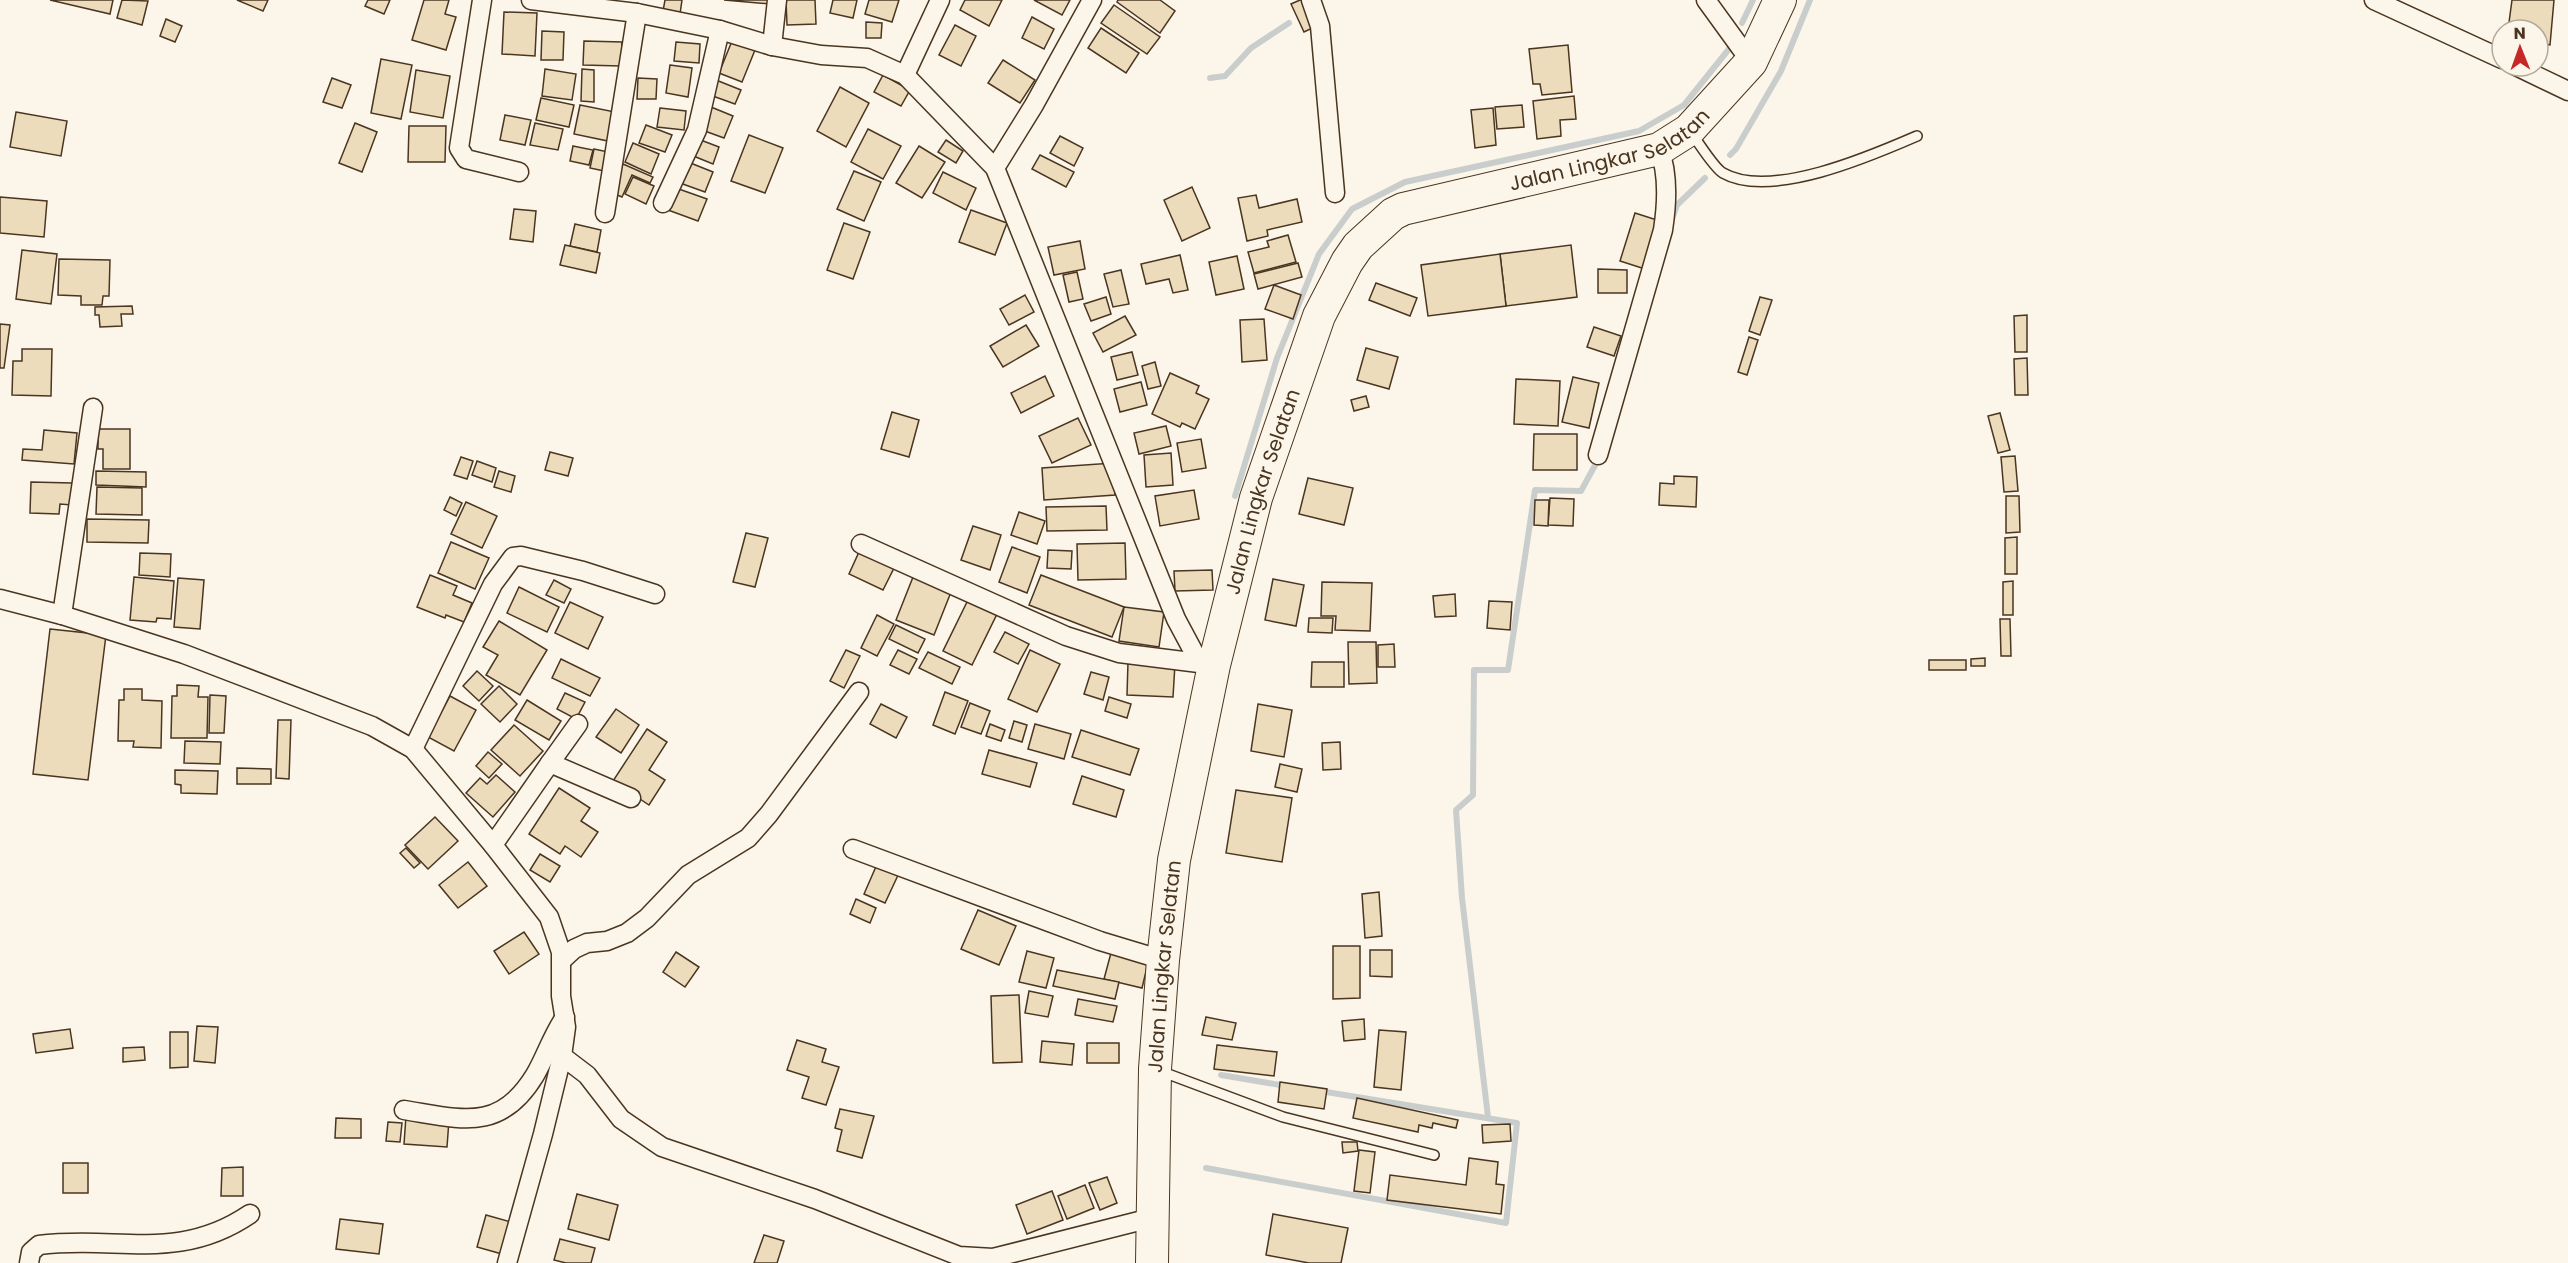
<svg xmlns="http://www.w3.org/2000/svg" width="2568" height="1263" font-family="Poppins,sans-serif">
<rect width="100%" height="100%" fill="#fbf6e9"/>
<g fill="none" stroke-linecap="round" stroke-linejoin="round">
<!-- stream -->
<g stroke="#c9cecd" stroke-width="6">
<path d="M1742 23 1753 0"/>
<path d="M1210 78 1225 76 1251 48 1289 23"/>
<path d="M1730 155 1736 149 1781 71 1810 0"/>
<path d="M1672 219 1677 205 1705 178"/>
<path d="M1235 496 1277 358 1319 254 1352 209 1405 182 1639 131 1684 105 1733 44"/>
<path d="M1221 1075 1286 1086"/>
<path d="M1488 1117 1462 898 1456 810 1473 795 1474 670H1508L1535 490 1581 491 1599 458"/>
<path d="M1206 1168 1506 1223 1517 1123 1320 1091"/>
</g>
</g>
<!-- building -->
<g fill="#ecdcbc" stroke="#4a3520" stroke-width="1.5">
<path d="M50 0H113L110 14Z"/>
<path d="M122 0 148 1 142 25 117 18Z"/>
<path d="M237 0H268L263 11Z"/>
<path d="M368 0H390L384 14 365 6Z"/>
<path d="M424 0H449L445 14 456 17 446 50 412 40Z"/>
<path d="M665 0H682L680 14 663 11Z"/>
<path d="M724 0H771V4Z"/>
<path d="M786 0H815L816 24 787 25Z"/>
<path d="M833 0H857L853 18 830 13Z"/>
<path d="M869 0H899L892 22 865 14Z"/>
<path d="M965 0H1002L989 26 960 10Z"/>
<path d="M1034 0H1070L1062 15Z"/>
<path d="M1118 0H1160L1175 11 1160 33 1117 2Z"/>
<path d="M1300 0H1308L1319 25 1304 32 1291 4Z"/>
<path d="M2512 0H2554L2550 45 2538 43V30H2508Z"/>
<path d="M1114 5 1160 37 1147 54 1101 23Z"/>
<path d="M504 12 537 13 535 56 502 54Z"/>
<path d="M1032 17 1054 29 1044 49 1022 38Z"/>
<path d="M166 19 182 26 175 42 160 36Z"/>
<path d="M866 22 882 23 881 38H866Z"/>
<path d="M955 25 976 36 961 66 939 55Z"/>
<path d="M1101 28 1139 53 1126 73 1088 48Z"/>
<path d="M542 31 564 32 563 60H541Z"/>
<path d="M584 41 622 42 621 66 583 65Z"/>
<path d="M732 41 755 50 742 82 719 73Z"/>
<path d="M676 42 700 44 699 63 674 61Z"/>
<path d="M1568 45 1572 92 1542 95 1540 84H1533L1529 49Z"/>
<path d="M381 59 412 65 401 119 371 113Z"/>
<path d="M1003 60 1035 80 1020 103 988 83Z"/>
<path d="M670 65 692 68 688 97 666 93Z"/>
<path d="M545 69 576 74 572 100 542 96Z"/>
<path d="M582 69 594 70V102L581 101Z"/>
<path d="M416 70 450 76 443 118 410 112Z"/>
<path d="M883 75 910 90 901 106 874 92Z"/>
<path d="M332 78 351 85 342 108 323 102Z"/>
<path d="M638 78 657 79 656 99H637Z"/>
<path d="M716 80 741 90 735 104 710 95Z"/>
<path d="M840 87 869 103 846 147 817 131Z"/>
<path d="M1574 96 1576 119 1560 120 1561 136 1537 139 1533 101Z"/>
<path d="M541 98 574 105 569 127 536 120Z"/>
<path d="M580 105 615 112 608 141 574 134Z"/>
<path d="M1522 105 1524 127 1497 129 1495 107Z"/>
<path d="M711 107 733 116 724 138 702 130Z"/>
<path d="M660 108 686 111 684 130 657 127Z"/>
<path d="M1493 108 1496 145 1475 148 1471 110Z"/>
<path d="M16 112 67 121 61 156 10 147Z"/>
<path d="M505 115 531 120 525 145 500 140Z"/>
<path d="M355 123 377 132 362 172 339 163Z"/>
<path d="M535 123 563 129 558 150 530 145Z"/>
<path d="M646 125 672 135 665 152 639 143Z"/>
<path d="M409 126H446L445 162H408Z"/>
<path d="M868 129 901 146 883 179 851 162Z"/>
<path d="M749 135 783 148 765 193 731 181Z"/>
<path d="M1060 136 1083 148 1074 166 1050 153Z"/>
<path d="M698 139 719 147 713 164 691 155Z"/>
<path d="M946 140 963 151 956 163 938 152Z"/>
<path d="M633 143 659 154 651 174 625 162Z"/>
<path d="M573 146 593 150 589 165 570 161Z"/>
<path d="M919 146 945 162 922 198 896 183Z"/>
<path d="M594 149 613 153 609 172 590 168Z"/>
<path d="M1040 155 1074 172 1066 187 1032 169Z"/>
<path d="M688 162 713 172 705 192 680 183Z"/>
<path d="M623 164 653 177 650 183 632 175 622 197 610 192Z"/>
<path d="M854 171 881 182 864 221 837 209Z"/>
<path d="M943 172 976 188 966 210 933 193Z"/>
<path d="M633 177 654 186 646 204 625 194Z"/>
<path d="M1192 187 1210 228 1182 241 1164 200Z"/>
<path d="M676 188 707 199 698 221 668 210Z"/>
<path d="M1256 195 1259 208 1297 199 1302 222 1267 230 1268 236 1247 241 1238 198Z"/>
<path d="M0 197 47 201 44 237 0 233Z"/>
<path d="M514 209 536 211 533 242 510 239Z"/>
<path d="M971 210 1007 223 995 255 959 242Z"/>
<path d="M1635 213 1660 221 1645 269 1620 261Z"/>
<path d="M844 223 870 232 853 279 827 270Z"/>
<path d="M575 224 601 230 597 252 570 246Z"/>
<path d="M1288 235 1296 262 1254 273 1248 252 1269 247 1267 241Z"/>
<path d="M1080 241 1085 269 1054 275 1048 247Z"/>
<path d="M565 245 600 253 596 273 560 265Z"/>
<path d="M1571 245 1577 297 1506 306 1500 254Z"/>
<path d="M22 250 57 254 51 304 16 299Z"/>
<path d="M1500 254 1506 306 1428 316 1421 265Z"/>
<path d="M1180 255 1188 290 1173 293 1169 279 1146 284 1141 264Z"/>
<path d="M1237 256 1244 289 1216 295 1209 262Z"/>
<path d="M59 259 110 260 109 296H103L102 305H81V296L58 295Z"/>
<path d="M1298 263 1302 277 1258 289 1254 274Z"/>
<path d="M1598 269 1627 270V293H1598Z"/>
<path d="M1121 270 1129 304 1113 307 1104 274Z"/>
<path d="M1077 272 1083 299 1069 302 1063 275Z"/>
<path d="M1376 283 1417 298 1410 316 1369 300Z"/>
<path d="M1274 285 1301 295 1293 319 1265 309Z"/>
<path d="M1025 295 1034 312 1009 325 1000 309Z"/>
<path d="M1106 297 1111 314 1091 321 1084 304Z"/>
<path d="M1760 297 1772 300 1760 335 1749 331Z"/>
<path d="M132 306 133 314H121L122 326 100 327 99 315H95V307Z"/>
<path d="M2027 315V352H2015L2014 316Z"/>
<path d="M1125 316 1136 335 1103 352 1093 333Z"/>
<path d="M1264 319 1267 360 1242 362 1240 320Z"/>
<path d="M0 324 10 325 4 368H0Z"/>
<path d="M1026 325 1039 346 1003 367 990 346Z"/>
<path d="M1594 327 1621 336 1614 356 1587 347Z"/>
<path d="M1749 337 1758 340 1747 375 1738 372Z"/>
<path d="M1366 348 1398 357 1389 389 1357 380Z"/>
<path d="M22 349H52L51 396 12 395 13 361H22Z"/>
<path d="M1132 352 1138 375 1117 380 1111 357Z"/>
<path d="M2027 358 2028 395H2015L2014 359Z"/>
<path d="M1155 362 1161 386 1148 389 1142 366Z"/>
<path d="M1170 373 1199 386 1196 393 1209 399 1195 429 1182 423 1180 427 1152 414Z"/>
<path d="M1045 376 1054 396 1021 413 1011 393Z"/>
<path d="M1573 377 1599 383 1589 428 1562 422Z"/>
<path d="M1516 379 1560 381 1558 426 1514 424Z"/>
<path d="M1141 382 1147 405 1120 412 1114 389Z"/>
<path d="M1366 396 1369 407 1354 411 1351 400Z"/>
<path d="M892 412 919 420 909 457 881 449Z"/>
<path d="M2000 413 2010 450 1998 453 1988 416Z"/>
<path d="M1078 418 1091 445 1052 463 1039 436Z"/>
<path d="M1166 426 1171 446 1139 454 1134 433Z"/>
<path d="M98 429H130V469H103V449H98Z"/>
<path d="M44 430 77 433 74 464 22 460 23 449 42 450Z"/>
<path d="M1534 434H1577V470H1533Z"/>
<path d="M1201 439 1206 468 1182 472 1177 443Z"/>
<path d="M550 452 573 458 568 476 545 470Z"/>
<path d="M1171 453 1173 485 1146 487 1144 455Z"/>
<path d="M2015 456 2018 491 2004 492 2001 457Z"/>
<path d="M461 457 473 461 467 479 454 475Z"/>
<path d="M477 461 496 468 492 482 472 475Z"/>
<path d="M1113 463 1115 495 1044 500 1042 468Z"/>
<path d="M96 471 146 472V487L96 485Z"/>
<path d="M499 471 515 476 511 492 494 487Z"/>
<path d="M1674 476 1697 477 1696 507 1659 505 1660 483 1674 484Z"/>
<path d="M1308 478 1353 488 1344 525 1299 514Z"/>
<path d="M31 482 72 483V505L60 504 59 514 30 513Z"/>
<path d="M97 487 142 488V515L96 514Z"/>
<path d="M1194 490 1199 519 1160 526 1155 496Z"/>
<path d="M2006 496H2019L2020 532 2006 533Z"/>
<path d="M450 497 462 503 456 516 444 510Z"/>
<path d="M1550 498 1574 499 1573 526 1548 525Z"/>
<path d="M1535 500H1549L1548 526 1534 525Z"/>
<path d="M466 502 497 516 482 548 451 534Z"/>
<path d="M1106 506 1107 530 1047 531 1046 507Z"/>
<path d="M1019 512 1045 521 1037 544 1011 535Z"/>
<path d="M87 519 149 520 148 543 87 542Z"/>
<path d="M973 526 1001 535 990 570 961 560Z"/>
<path d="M746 533 768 538 755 587 733 582Z"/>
<path d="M2017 537V574H2005V538Z"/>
<path d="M451 542 489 558 475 589 438 573Z"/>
<path d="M1125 543 1126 579 1078 580 1077 544Z"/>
<path d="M1012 547 1040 557 1027 593 999 582Z"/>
<path d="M1048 550 1072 551 1071 569 1047 568Z"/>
<path d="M859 552 894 568 883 590 849 574Z"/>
<path d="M140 553 171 554 170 577 139 575Z"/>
<path d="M1212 570 1213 590 1175 591 1174 571Z"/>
<path d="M915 572 953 587 934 635 896 620Z"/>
<path d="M430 575 457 586 453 595 472 603 464 622 446 615 445 618 417 607Z"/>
<path d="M1041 575 1124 607 1112 637 1029 605Z"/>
<path d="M134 577 174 581 171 619 157 618 156 622 130 620Z"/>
<path d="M178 578 204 580 200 629 174 627Z"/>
<path d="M1273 579 1304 585 1296 626 1265 620Z"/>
<path d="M554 580 571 589 564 603 546 595Z"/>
<path d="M2013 581V615H2003V582Z"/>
<path d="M1322 582 1372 583 1370 631 1335 630 1336 616H1321Z"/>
<path d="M519 587 559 607 547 632 507 613Z"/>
<path d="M1455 594 1456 616 1435 617 1433 596Z"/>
<path d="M968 600 997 614 972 665 943 651Z"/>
<path d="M1489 601 1512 602 1510 630 1487 628Z"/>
<path d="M570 602 603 617 588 649 555 633Z"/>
<path d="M1124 607 1164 612 1159 647 1119 641Z"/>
<path d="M877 615 894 624 877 656 861 648Z"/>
<path d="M1309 618H1333L1332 633 1308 632Z"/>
<path d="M2000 619H2010L2011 656H2001Z"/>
<path d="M499 621 547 650 520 695 486 675 498 655 483 647Z"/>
<path d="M896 625 925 639 918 653 889 639Z"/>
<path d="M50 629 106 635 88 780 33 774Z"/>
<path d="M1005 632 1029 644 1018 664 994 652Z"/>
<path d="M1348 642H1376L1377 683 1349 684Z"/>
<path d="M1394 644 1395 667H1378V645Z"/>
<path d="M846 650 860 656 844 688 830 681Z"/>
<path d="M898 650 917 659 909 674 890 665Z"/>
<path d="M1030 650 1060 664 1037 712 1008 699Z"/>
<path d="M928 652 960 667 952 684 919 668Z"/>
<path d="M1985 658V666H1971V659Z"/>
<path d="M561 659 600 678 590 696 552 678Z"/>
<rect x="1929" y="660" width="37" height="10"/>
<path d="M1128 662 1175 664 1173 697 1127 695Z"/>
<path d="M1312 662H1344V687H1311Z"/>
<path d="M477 671 493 686 479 701 463 686Z"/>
<path d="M1091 672 1109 677 1103 700 1084 694Z"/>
<path d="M177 685 199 686 198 697H208L207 738H171L172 696H177Z"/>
<path d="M499 686 517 704 500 722 481 704Z"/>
<path d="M124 689H142V700L162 701 161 748 133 747 134 741H118L119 700H124Z"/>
<path d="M945 692 968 701 955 734 933 725Z"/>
<path d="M565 693 585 702 576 719 557 709Z"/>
<path d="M210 695 226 696 224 733H209Z"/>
<path d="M450 696 476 710 454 751 428 737Z"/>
<path d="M1109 697 1131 704 1127 718 1105 711Z"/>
<path d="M527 700 561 721 549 740 515 720Z"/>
<path d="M970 703 990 711 981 734 961 727Z"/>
<path d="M881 704 907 717 896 738 870 724Z"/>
<path d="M1258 704 1292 710 1284 757 1251 751Z"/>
<path d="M616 709 639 725 621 753 596 737Z"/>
<path d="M278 720H291L289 779 276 778Z"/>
<path d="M1014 721 1027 725 1022 742 1009 738Z"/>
<path d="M990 724 1005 730 1001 741 986 736Z"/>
<path d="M1035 724 1071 734 1064 759 1028 749Z"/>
<path d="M514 725 543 751 520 776 491 750Z"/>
<path d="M647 729 667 742 649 770 665 780 649 805 613 781Z"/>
<path d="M1081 730 1139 749 1130 775 1072 757Z"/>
<path d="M185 741 221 742 220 764 184 763Z"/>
<path d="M1340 742 1341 769 1323 770 1322 743Z"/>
<path d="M989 750 1037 763 1030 787 982 774Z"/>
<path d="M488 752 502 764 489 778 476 766Z"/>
<path d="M1280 764 1302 769 1297 792 1275 787Z"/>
<path d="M237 768 271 769V784H237Z"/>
<path d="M175 770 218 771 217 794 181 793V785L175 784Z"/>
<path d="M496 775 515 792 493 817 466 793 480 778 487 784Z"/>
<path d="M1082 776 1124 790 1116 817 1073 804Z"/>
<path d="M559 788 590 808 581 821 598 832 581 857 565 846 560 854 529 834Z"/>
<path d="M1236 790 1292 798 1282 862 1226 853Z"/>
<path d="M435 817 458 841 428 869 405 845Z"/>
<path d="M406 848 420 863 414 868 400 853Z"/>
<path d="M540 854 560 866 550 882 530 870Z"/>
<path d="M468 862 487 886 458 908 439 885Z"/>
<path d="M878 862 900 871 885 903 864 894Z"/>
<path d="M1379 892 1382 936 1365 938 1362 894Z"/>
<path d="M856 899 876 908 870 923 850 914Z"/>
<path d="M978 910 1016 926 999 965 961 949Z"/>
<path d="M524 932 539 954 509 974 494 951Z"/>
<path d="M1333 946H1360V998L1333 999Z"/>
<path d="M1370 950H1392V977L1370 976Z"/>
<path d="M1027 951 1054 958 1046 988 1019 982Z"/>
<path d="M676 952 699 967 685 987 663 972Z"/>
<path d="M1111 953 1148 963 1142 988 1104 979Z"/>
<path d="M1057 970 1119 982 1115 999 1053 986Z"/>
<path d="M1029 991 1053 996 1048 1017 1025 1013Z"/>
<path d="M1019 995 1022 1062 993 1063 991 996Z"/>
<path d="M1078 999 1117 1006 1113 1022 1075 1015Z"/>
<path d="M1206 1017 1236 1023 1232 1040 1202 1035Z"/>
<path d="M1364 1019 1365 1039 1344 1041 1342 1021Z"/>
<path d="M197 1026 218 1027 215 1063 194 1061Z"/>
<path d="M70 1029 73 1048 36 1053 33 1034Z"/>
<path d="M1379 1030 1406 1032 1401 1090 1374 1087Z"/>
<path d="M170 1032H188V1067L170 1068Z"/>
<path d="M797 1040 826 1049 822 1062 839 1067 826 1105 802 1098 809 1077 787 1070Z"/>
<path d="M1042 1041 1074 1044 1072 1065 1040 1062Z"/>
<rect x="1087" y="1043" width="32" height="20"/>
<path d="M1217 1045 1277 1052 1274 1076 1214 1069Z"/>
<path d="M144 1047 145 1060 123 1062V1048Z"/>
<path d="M1280 1082 1327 1089 1324 1109 1278 1102Z"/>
<path d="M1357 1098 1458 1120 1456 1128 1433 1123 1432 1128 1419 1125 1418 1132 1353 1118Z"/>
<path d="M840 1109 874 1116 862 1158 837 1151 842 1130 835 1128Z"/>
<path d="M406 1116 449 1120 447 1147 404 1144Z"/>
<path d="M336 1118 361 1119V1138H335Z"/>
<path d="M388 1122 402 1123 400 1142 386 1141Z"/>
<path d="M1510 1124 1511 1141 1483 1143 1482 1125Z"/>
<path d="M1342 1142H1357L1358 1151 1343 1153Z"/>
<path d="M1359 1150 1375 1152 1370 1193 1354 1191Z"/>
<path d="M1469 1158 1498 1162 1496 1184 1504 1185 1501 1214 1387 1200 1390 1175 1466 1185Z"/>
<rect x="63" y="1163" width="25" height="30"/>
<path d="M243 1167V1196H221L222 1168Z"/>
<path d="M1107 1177 1117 1203 1100 1210 1089 1183Z"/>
<path d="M1085 1185 1094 1208 1067 1219 1058 1196Z"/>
<path d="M1052 1191 1063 1220 1027 1234 1016 1205Z"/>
<path d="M577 1194 618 1205 609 1240 568 1229Z"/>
<path d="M1273 1214 1348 1228 1341 1263H1309L1266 1255Z"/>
<path d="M486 1215 511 1222 502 1254 477 1247Z"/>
<path d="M340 1219 383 1224 379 1254 336 1249Z"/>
<path d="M764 1235 784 1241 777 1263H754Z"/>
<path d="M560 1239 595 1248 591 1263H566L554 1260Z"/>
</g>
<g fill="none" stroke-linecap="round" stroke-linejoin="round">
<!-- service casing -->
<g stroke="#4a3520" stroke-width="12">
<g id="service">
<path d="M1692 134C1699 143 1714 168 1723 173 1770 200 1871 156 1917 136"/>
<path d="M1160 1071 1283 1117 1434 1155"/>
</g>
</g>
<!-- minor casing -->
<g stroke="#4a3520" stroke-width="21">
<g id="minor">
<path d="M482 0 459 148 466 159 519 172"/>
<path d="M531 0 637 13 720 30 772 46 821 55 867 58 905 75 995 168 1176 619 1199 662"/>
<path d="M1311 0 1320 26 1335 193"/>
<path d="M1706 0 1751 62"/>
<path d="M2374 0 2502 59"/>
<path d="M772 46 777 0"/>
<path d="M2516 66 2568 91"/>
<path d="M905 75 940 0"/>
<path d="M995 168 1034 105 1092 0"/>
<path d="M663 203 697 130 720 30"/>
<path d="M605 213 637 13"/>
<path d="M1598 455 1663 230C1667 204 1669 174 1659 149"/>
<path d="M861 544 1066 636 1119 653 1207 664"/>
<path d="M0 599 62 615 184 654 372 726 413 749 493 845 549 917 561 952V996L566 1027 562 1056"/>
<path d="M62 615 93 408"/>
<path d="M413 749 493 584 513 557 521 556 583 571 655 594"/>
<path d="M550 763 578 724"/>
<path d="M493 845 550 763 631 798"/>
<path d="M853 849 1100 941 1163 960"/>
<path d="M562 960 574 949 587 943 607 941 627 933 647 918 688 875 748 838 769 814 859 692"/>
<path d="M404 1110C461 1119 500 1133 535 1075 546 1056 552 1036 565 1017"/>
<path d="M29 1263 31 1252 39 1245C117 1235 178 1263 250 1214"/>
<path d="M507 1263 543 1134 562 1056 587 1075 621 1119 662 1147 815 1199 959 1256 993 1258 1151 1218"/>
</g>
</g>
<!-- trunk casing -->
<g stroke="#4a3520" stroke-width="34">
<g id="trunk">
<path id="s1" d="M1152 1263 1155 1069 1163 960 1174 860 1214 665 1256 498 1319 316 1347 262 1358 246 1393 214 1403 209 1659 149 1689 130 1751 62 1780 0"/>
</g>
</g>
<!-- service -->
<use href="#service" stroke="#fbf6e9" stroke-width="9"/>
<!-- minor -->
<use href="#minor" stroke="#fbf6e9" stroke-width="18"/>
<!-- trunk -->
<use href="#trunk" stroke="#fbf6e9" stroke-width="32"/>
</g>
<g text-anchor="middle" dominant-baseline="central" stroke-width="4.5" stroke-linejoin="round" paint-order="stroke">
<!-- street labels -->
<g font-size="20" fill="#4a3520" stroke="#fbf6e9">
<text stroke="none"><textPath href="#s1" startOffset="1323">Jalan Lingkar Selatan</textPath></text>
<text stroke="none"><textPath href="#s1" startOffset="783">Jalan Lingkar Selatan</textPath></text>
<text stroke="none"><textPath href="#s1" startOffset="297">Jalan Lingkar Selatan</textPath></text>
</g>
</g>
<!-- north arrow -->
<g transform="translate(2520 48) rotate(359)"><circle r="28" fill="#fbf6e9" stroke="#b4a999" stroke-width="1.5"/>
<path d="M0-4.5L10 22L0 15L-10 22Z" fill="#c62828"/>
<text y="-9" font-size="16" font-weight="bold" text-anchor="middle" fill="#4a3520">N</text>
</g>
</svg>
